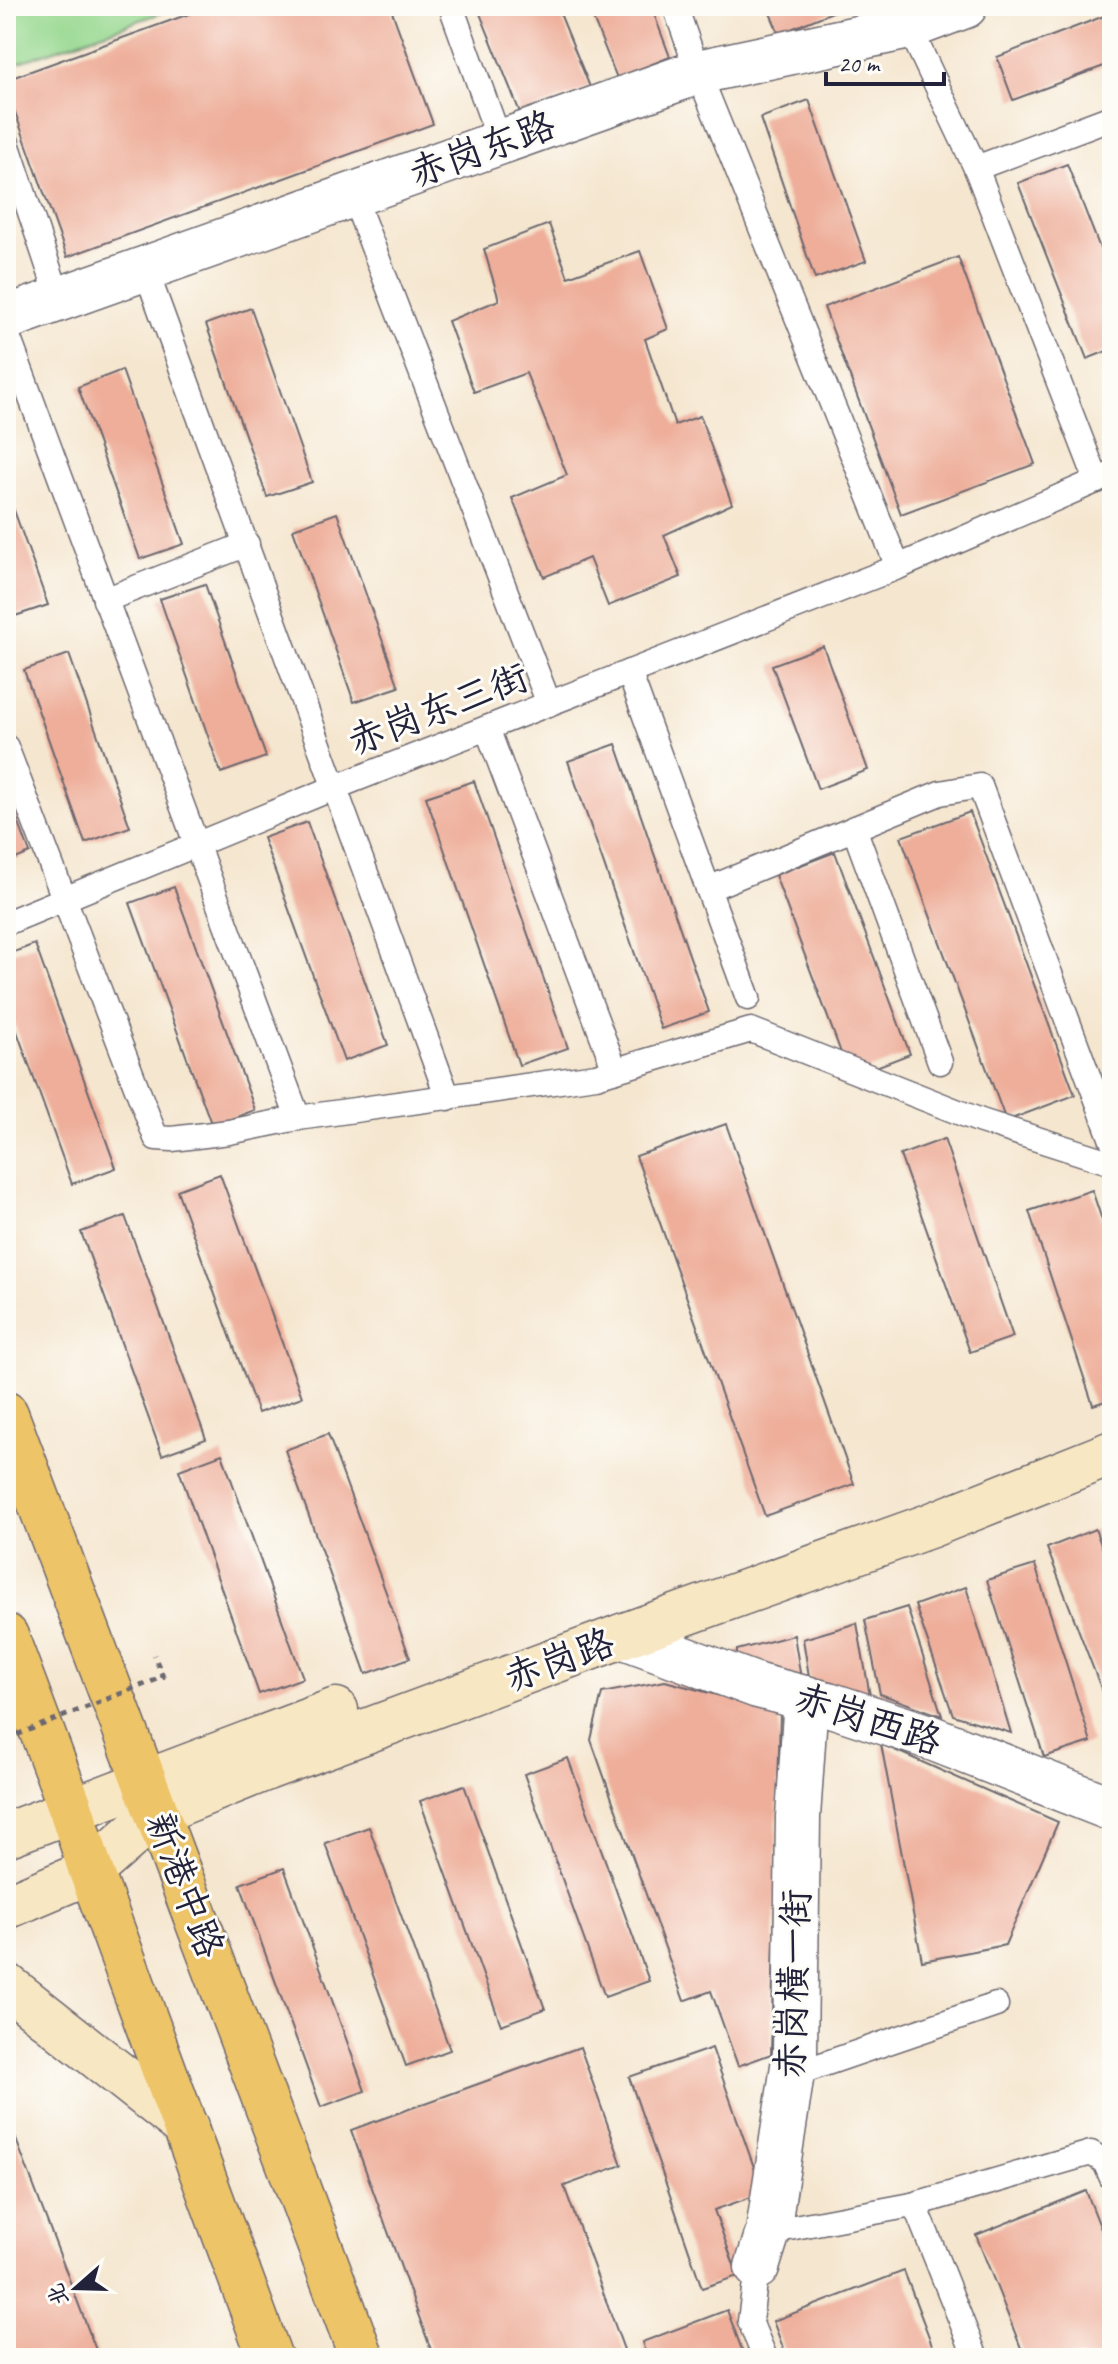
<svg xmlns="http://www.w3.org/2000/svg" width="1118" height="2364" font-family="Caveat,'LXGW WenKai TC',sans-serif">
<rect width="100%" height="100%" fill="#fdfcf7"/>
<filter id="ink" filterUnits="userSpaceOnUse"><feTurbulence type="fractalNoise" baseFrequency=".0125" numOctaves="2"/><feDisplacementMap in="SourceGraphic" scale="16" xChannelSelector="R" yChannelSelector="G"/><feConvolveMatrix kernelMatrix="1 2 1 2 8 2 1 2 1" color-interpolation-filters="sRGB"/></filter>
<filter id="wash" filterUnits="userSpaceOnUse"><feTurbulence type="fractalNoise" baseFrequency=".006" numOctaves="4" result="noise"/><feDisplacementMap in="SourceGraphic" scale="32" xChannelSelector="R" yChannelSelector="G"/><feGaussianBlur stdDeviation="1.8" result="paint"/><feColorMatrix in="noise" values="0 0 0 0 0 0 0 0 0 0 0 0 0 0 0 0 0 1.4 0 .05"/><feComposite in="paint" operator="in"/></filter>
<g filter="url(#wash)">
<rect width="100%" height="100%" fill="#f5e6cf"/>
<!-- green -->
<path fill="#96d88f" stroke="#5c7d65" stroke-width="2" d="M6 6H181L6 67Z"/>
<g id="blocks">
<!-- building -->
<g fill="#eeae9a">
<path d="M211 6H390L433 124 67 257 6 87V80Z"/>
<path d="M477 6H557L590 87 521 115Z"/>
<path d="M588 6H651L670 57 617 78Z"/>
<path d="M767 6H847L779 34Z"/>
<path d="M1112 13V63L1013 100 997 57Z"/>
<path d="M809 100 866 261 815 279 760 118Z"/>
<path d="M1067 164 1112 279V349L1087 359 1018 183Z"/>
<path d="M549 224 568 277 640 251 668 329 645 339 675 425 700 416 732 504 664 535 681 577 608 606 589 558 544 577 512 498 567 475 526 373 474 392 448 321 499 300 484 249Z"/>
<path d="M958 257 1035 464 901 514 824 307Z"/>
<path d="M251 308 312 482 267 497 206 324Z"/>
<path d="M122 370 184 544 140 559 78 387Z"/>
<path d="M6 488 48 605 6 619Z"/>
<path d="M337 513 399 687 354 702 293 529Z"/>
<path d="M205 584 266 757 221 773 160 599Z"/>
<path d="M823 646 868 770 818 789 772 665Z"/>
<path d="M69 654 130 827 85 843 24 670Z"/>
<path d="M616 744 709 1012 661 1029 568 761Z"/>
<path d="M474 781 568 1048 519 1065 426 797Z"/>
<path d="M6 789 30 853 6 863Z"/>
<path d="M970 812 1075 1095 1006 1121 901 837Z"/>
<path d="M307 822 388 1045 344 1061 263 838Z"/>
<path d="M835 852 910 1054 850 1077 775 875Z"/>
<path d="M174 887 255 1110 212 1126 130 903Z"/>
<path d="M35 944 116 1168 72 1184 6 1001V955Z"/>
<path d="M726 1124 854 1484 765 1516 636 1156Z"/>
<path d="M944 1139 1013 1337 970 1352 900 1155Z"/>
<path d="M220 1174 302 1397 258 1413 177 1190Z"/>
<path d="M1092 1190 1112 1250V1399L1093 1405 1029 1211Z"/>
<path d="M125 1216 206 1439 162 1455 81 1232Z"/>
<path d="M328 1434 410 1658 366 1674 285 1450Z"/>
<path d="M222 1454 303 1678 259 1694 179 1470Z"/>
<path d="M1095 1529 1112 1573V1717L1047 1548Z"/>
<path d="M1035 1565 1091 1742 1044 1757 987 1580Z"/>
<path d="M966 1587 1011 1733 953 1715 915 1605Z"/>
<path d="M907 1607 942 1716 880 1694 865 1620Z"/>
<path d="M857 1623 870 1696 811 1689 803 1639Z"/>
<path d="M794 1635 802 1685 737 1672V1650Z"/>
<path d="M665 1681 780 1712 771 2054 738 2066 711 1991 684 2001 591 1740 602 1693Z"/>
<path d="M881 1744 1058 1822 1005 1945 922 1961Z"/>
<path d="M568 1758 649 1981 605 1997 524 1774Z"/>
<path d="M464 1785 545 2009 501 2025 420 1801Z"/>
<path d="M369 1827 450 2050 406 2066 325 1843Z"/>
<path d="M284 1868 365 2091 321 2107 240 1884Z"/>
<path d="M580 2047 622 2165 564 2186 627 2358H434L351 2130Z"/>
<path d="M712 2048 763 2193 714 2210 738 2276 702 2288 629 2077Z"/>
<path d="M6 2113 99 2358H6Z"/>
<path d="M1086 2191 1112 2257V2358H1025L976 2235Z"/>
<path d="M904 2271 937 2358H787L773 2321Z"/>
<path d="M727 2310 745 2358H647L642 2342Z"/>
</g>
</g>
</g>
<g filter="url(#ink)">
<use href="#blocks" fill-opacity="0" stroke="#6c676f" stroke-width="2"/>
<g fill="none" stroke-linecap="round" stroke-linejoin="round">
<!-- service casing -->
<g stroke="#6c676f" stroke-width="27">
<g id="service">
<path d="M451 6 500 142"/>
<path d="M675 6 698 72 898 567"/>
<path d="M909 27 976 168 1097 481"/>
<path d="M6 140 59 299"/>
<path d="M976 168 1112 117"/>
<path d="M353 195 549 704"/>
<path d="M145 268 448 1098"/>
<path d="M6 331 298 1118"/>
<path d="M105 600 247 544"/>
<path d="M629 672 748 998"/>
<path d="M487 728 615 1070"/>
<path d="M6 747 156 1138 172 1139 229 1132 298 1118 596 1076 751 1030 981 1121 1112 1163"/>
<path d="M854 828 940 1062"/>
<path d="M708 889 940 793 980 786 1112 1140"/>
<path d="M6 923 336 787 898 567 1112 474"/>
<path d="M792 2075 996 2005"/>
<path d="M912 2205 1091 2153 1105 2162 1112 2178"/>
<path d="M768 2232 912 2205 919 2215 976 2358"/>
<path d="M757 2267 750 2321 765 2358"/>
</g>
</g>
<!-- minor casing -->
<g stroke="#6c676f" stroke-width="47">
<path id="minor" d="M757 2267 768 2232 795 2053 798 1817 806 1698"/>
</g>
<!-- tertiary casing -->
<g stroke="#6c676f" stroke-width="47">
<g id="tertiary">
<path d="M6 318 698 72 909 27 965 6"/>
<path d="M622 1636 758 1686 828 1704 929 1737 1112 1809"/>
</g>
</g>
<!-- secondary casing -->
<g stroke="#6c676f" stroke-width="47">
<g id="secondary">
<path d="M6 1835 336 1710"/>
<path d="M6 1907 91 1871 158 1812 267 1768 622 1636 929 1526 1112 1453"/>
<path d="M6 1985 186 2127"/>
</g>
</g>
<!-- primary casing -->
<g stroke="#6c676f" stroke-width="47">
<g id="primary">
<path d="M6 1414 362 2358"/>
<path d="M6 1636 71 1809 91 1871 270 2358"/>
</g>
</g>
<!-- service -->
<use href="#service" stroke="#fff" stroke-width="24"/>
<!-- minor -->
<use href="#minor" stroke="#fff" stroke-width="44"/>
<!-- tertiary -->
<use href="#tertiary" stroke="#fff" stroke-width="44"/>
<!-- secondary -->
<use href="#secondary" stroke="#f8e7c3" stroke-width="44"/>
<!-- primary -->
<use href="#primary" stroke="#eec469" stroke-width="44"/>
<!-- path-bridge -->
<path stroke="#6c676f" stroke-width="5" stroke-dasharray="6 6" stroke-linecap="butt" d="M6 1739 163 1677 154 1655"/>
</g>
</g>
<g text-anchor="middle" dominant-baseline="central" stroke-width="6" stroke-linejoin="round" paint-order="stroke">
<!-- street labels -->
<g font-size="38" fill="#22223b" stroke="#fdfcf7">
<text transform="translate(482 149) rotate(-20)">赤岗东路</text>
<text transform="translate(438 709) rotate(-21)">赤岗东三街</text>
<text transform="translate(559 1660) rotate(-20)">赤岗路</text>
<text transform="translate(868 1719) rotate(18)">赤岗西路</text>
<text transform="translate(185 1885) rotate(69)">新港中路</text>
<text transform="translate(793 1984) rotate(-88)">赤岗横一街</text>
</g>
</g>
<!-- margin -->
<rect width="1118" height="2364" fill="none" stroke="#fdfcf7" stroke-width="32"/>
<!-- north arrow -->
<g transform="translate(76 2288) rotate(250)" stroke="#fdfcf7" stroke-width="6" paint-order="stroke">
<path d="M0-6L14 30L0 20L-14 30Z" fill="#22223b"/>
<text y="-12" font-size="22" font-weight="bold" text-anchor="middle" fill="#22223b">北</text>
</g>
<!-- scale -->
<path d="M826 72v12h118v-12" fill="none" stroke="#22223b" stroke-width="4"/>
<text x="838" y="72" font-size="24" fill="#22223b" stroke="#fdfcf7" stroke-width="6" paint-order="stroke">20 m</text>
</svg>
